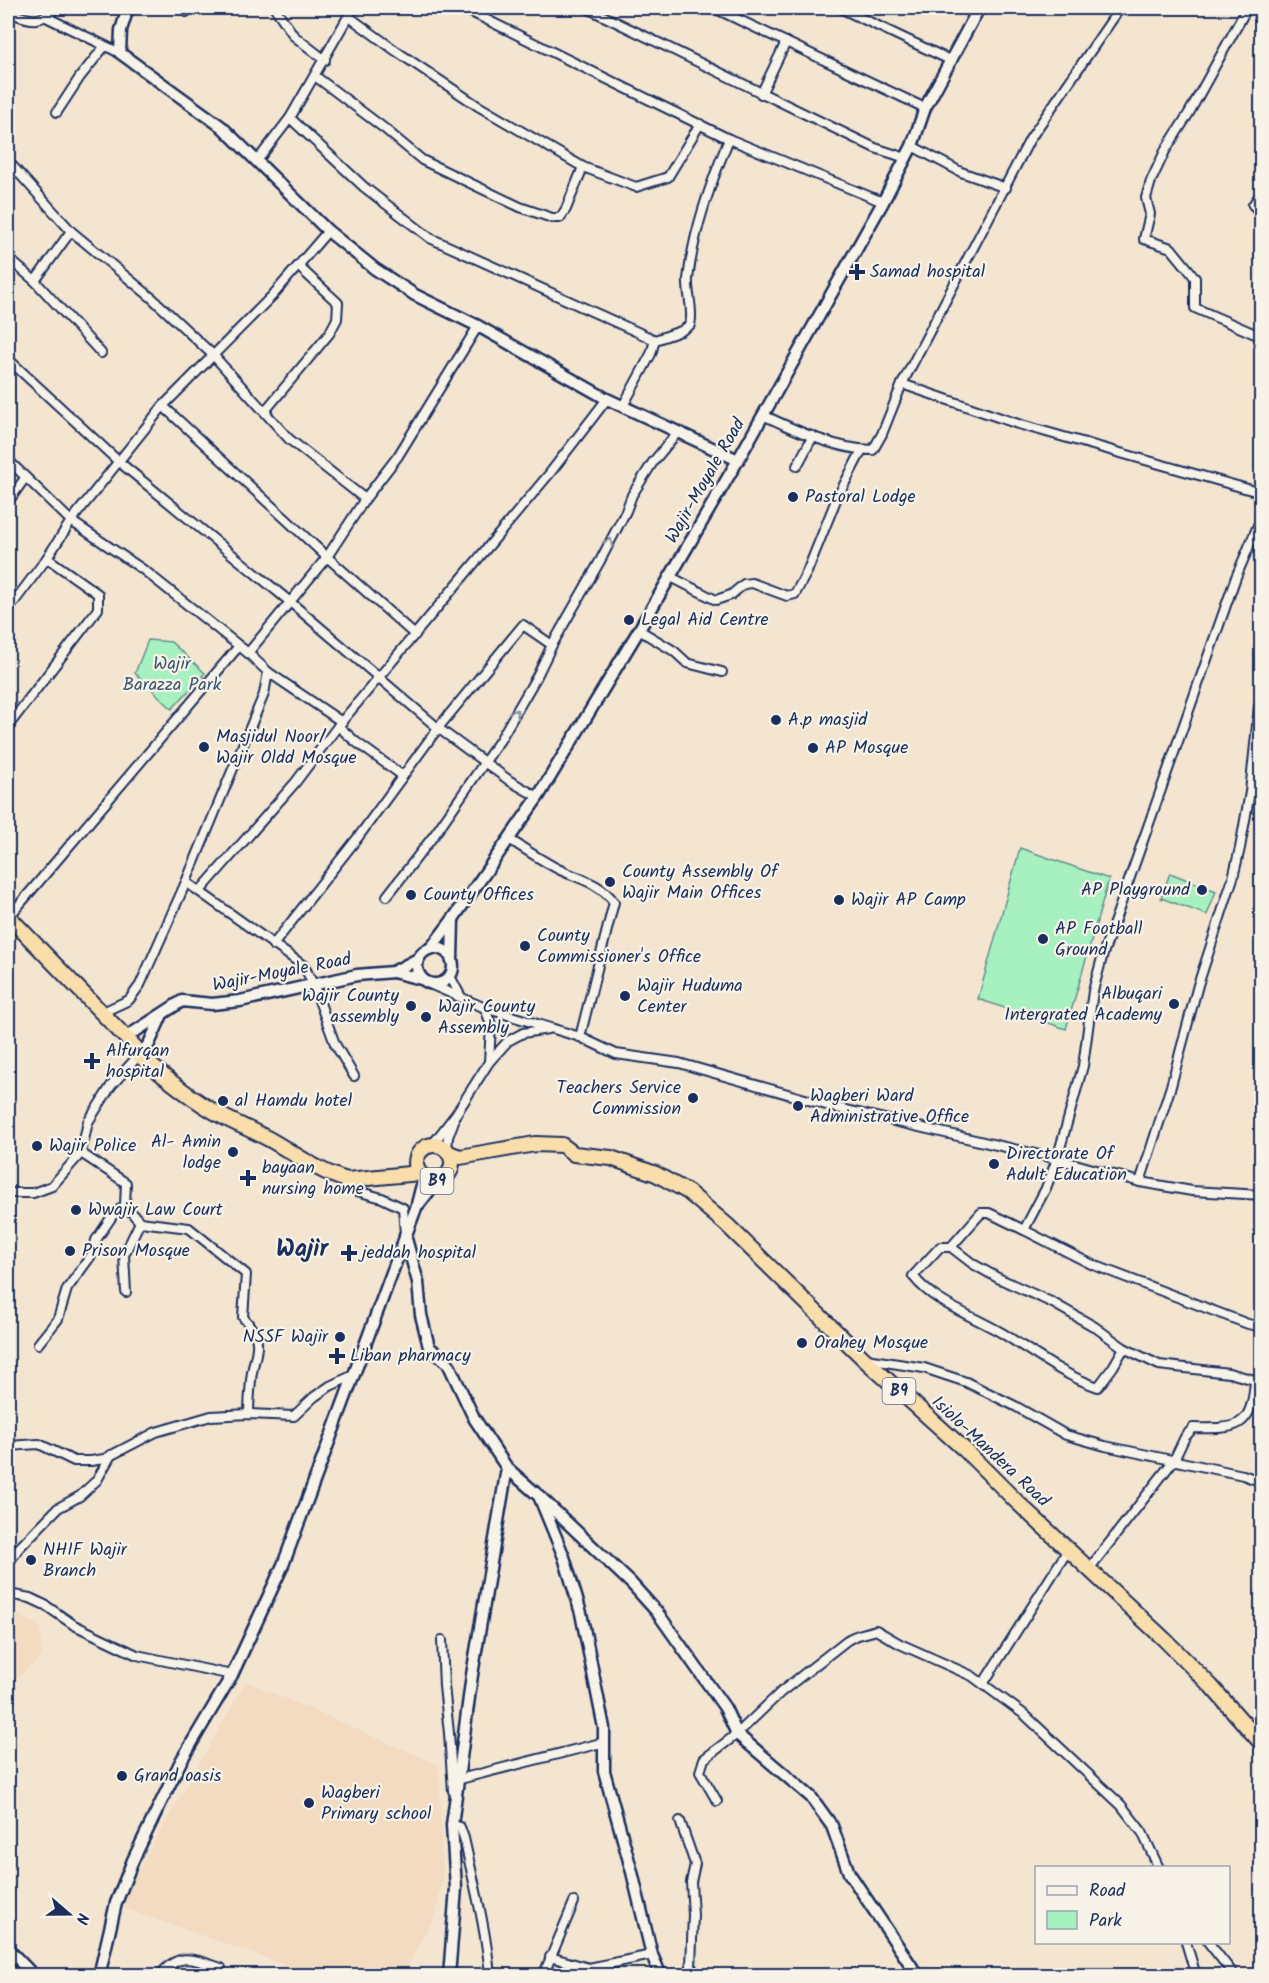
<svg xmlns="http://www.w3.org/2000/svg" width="1269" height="1983" font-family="Kalam,sans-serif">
<rect width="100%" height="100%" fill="#f4e5d1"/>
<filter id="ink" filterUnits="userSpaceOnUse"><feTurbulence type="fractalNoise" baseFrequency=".0167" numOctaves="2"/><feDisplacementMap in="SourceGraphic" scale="12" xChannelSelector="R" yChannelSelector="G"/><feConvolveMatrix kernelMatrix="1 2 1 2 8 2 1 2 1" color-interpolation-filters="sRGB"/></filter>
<g filter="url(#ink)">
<!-- built -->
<g fill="#f2dbc1">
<path d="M8 1609 40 1626 42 1656 8 1686Z"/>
<path d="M246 1681 439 1765 443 1876 436 1914 402 1975H314L118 1906Z"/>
</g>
<!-- green -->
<g fill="#a7f0bf" stroke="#61908e" stroke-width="1.5">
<path d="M148 640 171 642 205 673 172 709 135 673Z"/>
<path d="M1020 848 1109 879 1066 1029 978 999Z"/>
<path d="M1170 873 1216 891 1207 915 1161 898Z"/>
</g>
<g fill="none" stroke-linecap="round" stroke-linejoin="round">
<!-- street casing -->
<g stroke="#1b2f5e" stroke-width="12">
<g id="street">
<path d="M275 8 294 36 325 60"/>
<path d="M463 8 729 139 883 202"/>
<path d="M587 8 875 148 906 158"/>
<path d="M714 8 925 108"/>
<path d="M840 8 952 61"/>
<path d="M965 8 977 14"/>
<path d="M1247 8 1189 113 1165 151 1151 181 1146 198 1150 214 1144 239 1171 248 1189 270 1195 278V308L1262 337"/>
<path d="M8 12C30 20 38 25 56 8"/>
<path d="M186 12 187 8"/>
<path d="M348 16 396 51 478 106 583 167 636 187 668 177 700 124"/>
<path d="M46 17 120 53"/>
<path d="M315 76 385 129 422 160 520 207 552 218H560L566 209 583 167"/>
<path d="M761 94 786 42"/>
<path d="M57 112 80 77 104 47"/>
<path d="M290 118 364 187 430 238 655 340"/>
<path d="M912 146 961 172 1006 188"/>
<path d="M8 161 71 231 152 298 213 355 289 439 365 499"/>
<path d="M257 161 290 118 353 8"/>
<path d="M1262 192 1253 205 1262 214"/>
<path d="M8 258 35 281 101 353"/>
<path d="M35 281 71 231"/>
<path d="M8 359 118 461 289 601 438 728 510 781 538 797"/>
<path d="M902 384 1018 424 1262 493"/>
<path d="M163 406 327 557 415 635"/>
<path d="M623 406 651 354 655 340 681 331 690 325C694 310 687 295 688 279 694 229 710 185 729 139"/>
<path d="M265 411 329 334 337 319 338 303 298 266"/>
<path d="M763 415C795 430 837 450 873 450L882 434 902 384 1030 139 1120 8"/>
<path d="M8 460 71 521 145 571 248 653 268 672 264 694 186 882 140 985 129 1000 101 1013"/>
<path d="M797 466 813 436"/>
<path d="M8 502 25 478"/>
<path d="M1262 516 1236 577 1103 954 1093 991 1083 1066 1057 1159 1046 1188 1024 1230 1091 1264 1248 1324 1262 1327"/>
<path d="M669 576 716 600 731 595 744 584 752 583 787 596 795 594 807 572 836 500 862 450"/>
<path d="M8 610 47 558 71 521 163 406 273 295 328 231"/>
<path d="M639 630 674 651 687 663 722 672"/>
<path d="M248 653 327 557 365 499 398 456 478 326"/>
<path d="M268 672 342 722"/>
<path d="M8 726 98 609V594L47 558"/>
<path d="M338 726 356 742 403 776"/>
<path d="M509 839C526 850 541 860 558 869 579 879 599 882 614 902L580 1037"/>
<path d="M186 882 304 966 313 984 335 1044 354 1076"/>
<path d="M200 891 295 783 338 726 550 473 607 399"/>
<path d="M387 896 435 834 500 740 537 676 552 645 600 561 626 511 632 495 653 462 677 433"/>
<path d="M8 918 239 646"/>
<path d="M273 945 359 836 438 728 523 625 552 645"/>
<path d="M450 976 461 997"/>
<path d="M432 985 485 1008 580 1037 616 1054 679 1063 833 1107 1057 1159 1140 1182 1192 1191 1262 1195"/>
<path d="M485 1008 491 1025 489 1062"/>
<path d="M432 1145 456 1114 489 1062 508 1041 523 1033 548 1029"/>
<path d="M447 1150 448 1137 454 1121"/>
<path d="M81 1153 126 1183 125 1205 140 1222 189 1228 246 1274 243 1317C267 1345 254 1349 251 1380 250 1391 249 1402 249 1414"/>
<path d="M347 1180 346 1188 382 1198 403 1208 405 1234"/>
<path d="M1140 1182 1171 1086 1198 985 1233 878 1240 848 1250 792 1259 706 1262 699"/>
<path d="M8 1193H33L52 1186 81 1153 88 1122 111 1086 139 1055"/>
<path d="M1259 1195 1262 1182"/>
<path d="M1024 1230 989 1213H981L951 1247H940L913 1276C935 1304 972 1315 1002 1333 1033 1352 1062 1375 1098 1387L1113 1367 1124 1348"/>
<path d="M951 1247 973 1264 998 1278 1053 1303 1095 1327 1124 1348 1159 1365 1229 1373 1262 1382"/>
<path d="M126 1292 124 1255 140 1222"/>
<path d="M38 1344 58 1319 67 1289 93 1253 96 1240 113 1215 125 1205"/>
<path d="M866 1359 924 1368 966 1382 1015 1406 1066 1435 1105 1446 1243 1475 1262 1482"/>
<path d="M8 1446 39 1444 74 1461H91L104 1459 156 1432 211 1416 249 1414 294 1416 314 1397 330 1386 354 1375"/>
<path d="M8 1564 18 1549 58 1508 80 1496 97 1480 111 1455"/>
<path d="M1089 1569 1174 1460 1185 1437 1193 1428C1237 1429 1252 1429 1255 1380"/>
<path d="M8 1594 30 1598 45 1605 74 1625 137 1655 232 1675"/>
<path d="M442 1640 444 1686 449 1733 453 1791"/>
<path d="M983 1684 1068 1550"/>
<path d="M460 1779 605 1742"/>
<path d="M717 1801 700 1772 704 1759 737 1734 781 1692 846 1641C855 1634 865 1634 876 1630L900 1644 972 1676 1025 1715 1121 1805 1142 1832 1159 1868"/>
<path d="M680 1821 695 1864 691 1882 693 1915 691 1966 695 1976"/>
<path d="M452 1825 460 1827 464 1838C474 1884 486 1928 490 1976"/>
<path d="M1186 1942 1196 1976"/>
<path d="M1208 1942 1235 1976"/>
<path d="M550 1957 589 1968 652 1955"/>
<path d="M100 1972 109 1976"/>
<path d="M160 1976C178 1950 196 1960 221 1968"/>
<path d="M543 1976 574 1902"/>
</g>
</g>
<!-- secondary casing -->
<g stroke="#1b2f5e" stroke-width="15">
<g id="secondary">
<path d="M128 8 121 30 120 53 222 127 328 231 375 269 415 295 478 326 607 399 738 460"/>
<circle cx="435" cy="966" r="18"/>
<path d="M431 948 453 919 538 797 639 630 738 460 883 202 912 146 925 108 979 8"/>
<path d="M452 960 453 919"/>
<path d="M393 972 421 979"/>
<path d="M125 1038 182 1001 212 1004 240 1001 357 975 393 972 418 959"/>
<path d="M139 1055 149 1044 161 1017"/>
<path d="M419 1204 438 1180"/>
<path d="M405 1235 418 1282 421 1315 429 1347 448 1363 474 1418 507 1468 472 1675 452 1825 456 1888 449 1976"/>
<path d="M507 1468 539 1496 564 1557 581 1613 604 1728V1771L632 1872 652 1955 661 1976"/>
<path d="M539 1496 631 1583 657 1612 725 1708 737 1734 811 1797 832 1826 849 1873 918 1976"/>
<path d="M8 1949 34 1976"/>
<path d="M99 1976 116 1903 133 1860 181 1761 232 1675 283 1565 416 1208 424 1177"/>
</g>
</g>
<!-- highway casing -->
<g stroke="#1b2f5e" stroke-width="18">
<g id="highway">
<path d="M8 916 135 1047 139 1055C164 1077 191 1099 220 1115 238 1125 257 1132 274 1142 298 1156 320 1172 347 1180L420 1173"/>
<circle cx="434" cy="1163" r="18"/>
<path d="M449 1153 460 1157 535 1144 562 1145 574 1154 611 1158 656 1174 688 1192 727 1225 864 1359 965 1450 1017 1502 1164 1639 1211 1686 1262 1744"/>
</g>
</g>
<!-- street -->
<use href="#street" stroke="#f7f3e8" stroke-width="8"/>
<!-- secondary -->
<use href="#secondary" stroke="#f7f3e8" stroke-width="10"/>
<!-- highway -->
<use href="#highway" stroke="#f9ddab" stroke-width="14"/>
</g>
<!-- one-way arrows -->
<defs><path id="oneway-chevron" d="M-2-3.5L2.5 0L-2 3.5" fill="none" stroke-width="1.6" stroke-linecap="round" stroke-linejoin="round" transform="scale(1.5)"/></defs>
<g stroke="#8991a3">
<use href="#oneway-chevron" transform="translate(609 542) rotate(-63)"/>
<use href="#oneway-chevron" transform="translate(515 713) rotate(-60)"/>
</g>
</g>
<!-- markers -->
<g fill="#1b2f5e" stroke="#f7f3e8" stroke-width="2">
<path d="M854 263h6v6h6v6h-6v6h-6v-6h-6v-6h6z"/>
<circle cx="793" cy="497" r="6"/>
<circle cx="629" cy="620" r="6"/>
<circle cx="776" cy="720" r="6"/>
<circle cx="204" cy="747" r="6"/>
<circle cx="813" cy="748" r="6"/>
<circle cx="610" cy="882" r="6"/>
<circle cx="1202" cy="890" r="6"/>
<circle cx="411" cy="895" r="6"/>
<circle cx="839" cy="900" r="6"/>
<circle cx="1043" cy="939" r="6"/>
<circle cx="525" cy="946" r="6"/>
<circle cx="625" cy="996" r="6"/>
<circle cx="1174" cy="1004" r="6"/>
<circle cx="411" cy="1006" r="6"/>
<circle cx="426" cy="1017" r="6"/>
<path d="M89 1052h6v6h6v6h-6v6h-6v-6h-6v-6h6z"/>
<circle cx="693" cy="1098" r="6"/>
<circle cx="223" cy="1101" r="6"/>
<circle cx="798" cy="1106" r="6"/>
<circle cx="37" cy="1146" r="6"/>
<circle cx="233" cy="1152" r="6"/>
<circle cx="994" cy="1164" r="6"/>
<path d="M245 1169h6v6h6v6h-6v6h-6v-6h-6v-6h6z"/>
<circle cx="76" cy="1210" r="6"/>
<circle cx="70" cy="1251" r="6"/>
<path d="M346 1244h6v6h6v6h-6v6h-6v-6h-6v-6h6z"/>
<circle cx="340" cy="1337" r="6"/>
<circle cx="802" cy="1343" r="6"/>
<path d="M334 1347h6v6h6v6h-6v6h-6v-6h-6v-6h6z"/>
<circle cx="31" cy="1560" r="6"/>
<circle cx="122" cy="1776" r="6"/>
<circle cx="309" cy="1803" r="6"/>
</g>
<g text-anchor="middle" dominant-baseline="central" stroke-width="4.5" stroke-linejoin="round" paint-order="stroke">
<!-- shield labels -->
<g fill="#f7f3e8" stroke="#5d6a87" stroke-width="1.5">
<rect x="420.5" y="1168" width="33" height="26" rx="4.5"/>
<rect x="882.5" y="1378" width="33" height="26" rx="4.5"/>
</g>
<g font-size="16" font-weight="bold" fill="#1b2f5e">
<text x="437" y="1181">B9</text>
<text x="899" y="1391">B9</text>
</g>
<!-- poi labels -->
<g font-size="18" fill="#1b2f5e" stroke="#f7f3e8" text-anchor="start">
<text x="870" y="272">Samad hospital</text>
<text x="805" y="497">Pastoral Lodge</text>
<text x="641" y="620">Legal Aid Centre</text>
<text x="788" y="720">A.p masjid</text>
<text x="216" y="737">Masjidul Noor/<tspan x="216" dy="21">Wajir Oldd Mosque</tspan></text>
<text x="825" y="748">AP Mosque</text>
<text x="622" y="872">County Assembly Of<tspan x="622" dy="21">Wajir Main Offices</tspan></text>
<text x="1190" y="890" text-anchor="end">AP Playground</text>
<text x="423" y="895">County Offices</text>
<text x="851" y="900">Wajir AP Camp</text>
<text x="1055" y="929">AP Football<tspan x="1055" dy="21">Ground</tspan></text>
<text x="537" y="936">County<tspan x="537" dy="21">Commissioner's Office</tspan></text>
<text x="637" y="986">Wajir Huduma<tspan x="637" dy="21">Center</tspan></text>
<text x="1162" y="994" text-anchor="end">Albuqari<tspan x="1162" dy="21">Intergrated Academy</tspan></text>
<text x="399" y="996" text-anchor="end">Wajir County<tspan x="399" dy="21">assembly</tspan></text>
<text x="438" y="1007">Wajir County<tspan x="438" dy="21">Assembly</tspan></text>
<text x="106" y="1051">Alfurqan<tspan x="106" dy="21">hospital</tspan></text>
<text x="681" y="1088" text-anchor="end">Teachers Service<tspan x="681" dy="21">Commission</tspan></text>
<text x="810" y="1096">Wagberi Ward<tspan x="810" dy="21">Administrative Office</tspan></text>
<text x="235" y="1101">al Hamdu hotel</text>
<text x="221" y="1142" text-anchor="end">Al- Amin<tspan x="221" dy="21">lodge</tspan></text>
<text x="49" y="1146">Wajir Police</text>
<text x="1006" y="1154">Directorate Of<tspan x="1006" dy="21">Adult Education</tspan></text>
<text x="262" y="1168">bayaan<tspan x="262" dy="21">nursing home</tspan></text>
<text x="88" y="1210">Wwajir Law Court</text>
<text x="82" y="1251">Prison Mosque</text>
<text x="362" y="1253">jeddah hospital</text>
<text x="328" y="1337" text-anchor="end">NSSF Wajir</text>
<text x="814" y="1343">Orahey Mosque</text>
<text x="350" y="1356">Liban pharmacy</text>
<text x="43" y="1550">NHIF Wajir<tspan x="43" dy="21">Branch</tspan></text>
<text x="134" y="1776">Grand oasis</text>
<text x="321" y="1793">Wagberi<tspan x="321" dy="21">Primary school</tspan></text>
</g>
<!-- street labels -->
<g font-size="18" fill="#1b2f5e" stroke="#f7f3e8">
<text transform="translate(706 481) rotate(-60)">Wajir-Moyale Road</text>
<text transform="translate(282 973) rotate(-11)">Wajir-Moyale Road</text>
<text transform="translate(990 1452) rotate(43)">Isiolo-Mandera Road</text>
</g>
<!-- park labels -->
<g font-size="18" fill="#375671" stroke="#f7f3e8">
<text x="172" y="664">Wajir<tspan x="172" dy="21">Barazza Park</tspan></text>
</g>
<!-- district labels -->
<g font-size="24" font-weight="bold" fill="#1b2f5e" stroke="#f7f3e8">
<text x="302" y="1249">Wajir</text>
</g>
</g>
<!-- margin -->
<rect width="1269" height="1983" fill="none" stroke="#f7f3e8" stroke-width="30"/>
<rect x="15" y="15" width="1239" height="1953" fill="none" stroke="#1b2f5e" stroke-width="2" filter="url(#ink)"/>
<!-- legend -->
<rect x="1035" y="1866" width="195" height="78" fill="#f7f3e8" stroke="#9fa5b1" stroke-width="1.5"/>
<rect x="1047" y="1886" width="30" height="9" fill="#f7f3e8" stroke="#9fa5b1" stroke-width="1.5"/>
<text x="1089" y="1896" font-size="18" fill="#1b2f5e">Road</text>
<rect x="1047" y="1911" width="30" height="18" fill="#a7f0bf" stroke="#9fa5b1" stroke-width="1.5"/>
<text x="1089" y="1926" font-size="18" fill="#1b2f5e">Park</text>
<!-- north arrow -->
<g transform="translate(69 1914) rotate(110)" stroke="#f7f3e8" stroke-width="4.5" paint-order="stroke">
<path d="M0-4.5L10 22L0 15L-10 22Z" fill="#1b2f5e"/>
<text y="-9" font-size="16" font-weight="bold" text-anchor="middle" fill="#1b2f5e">N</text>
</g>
</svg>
